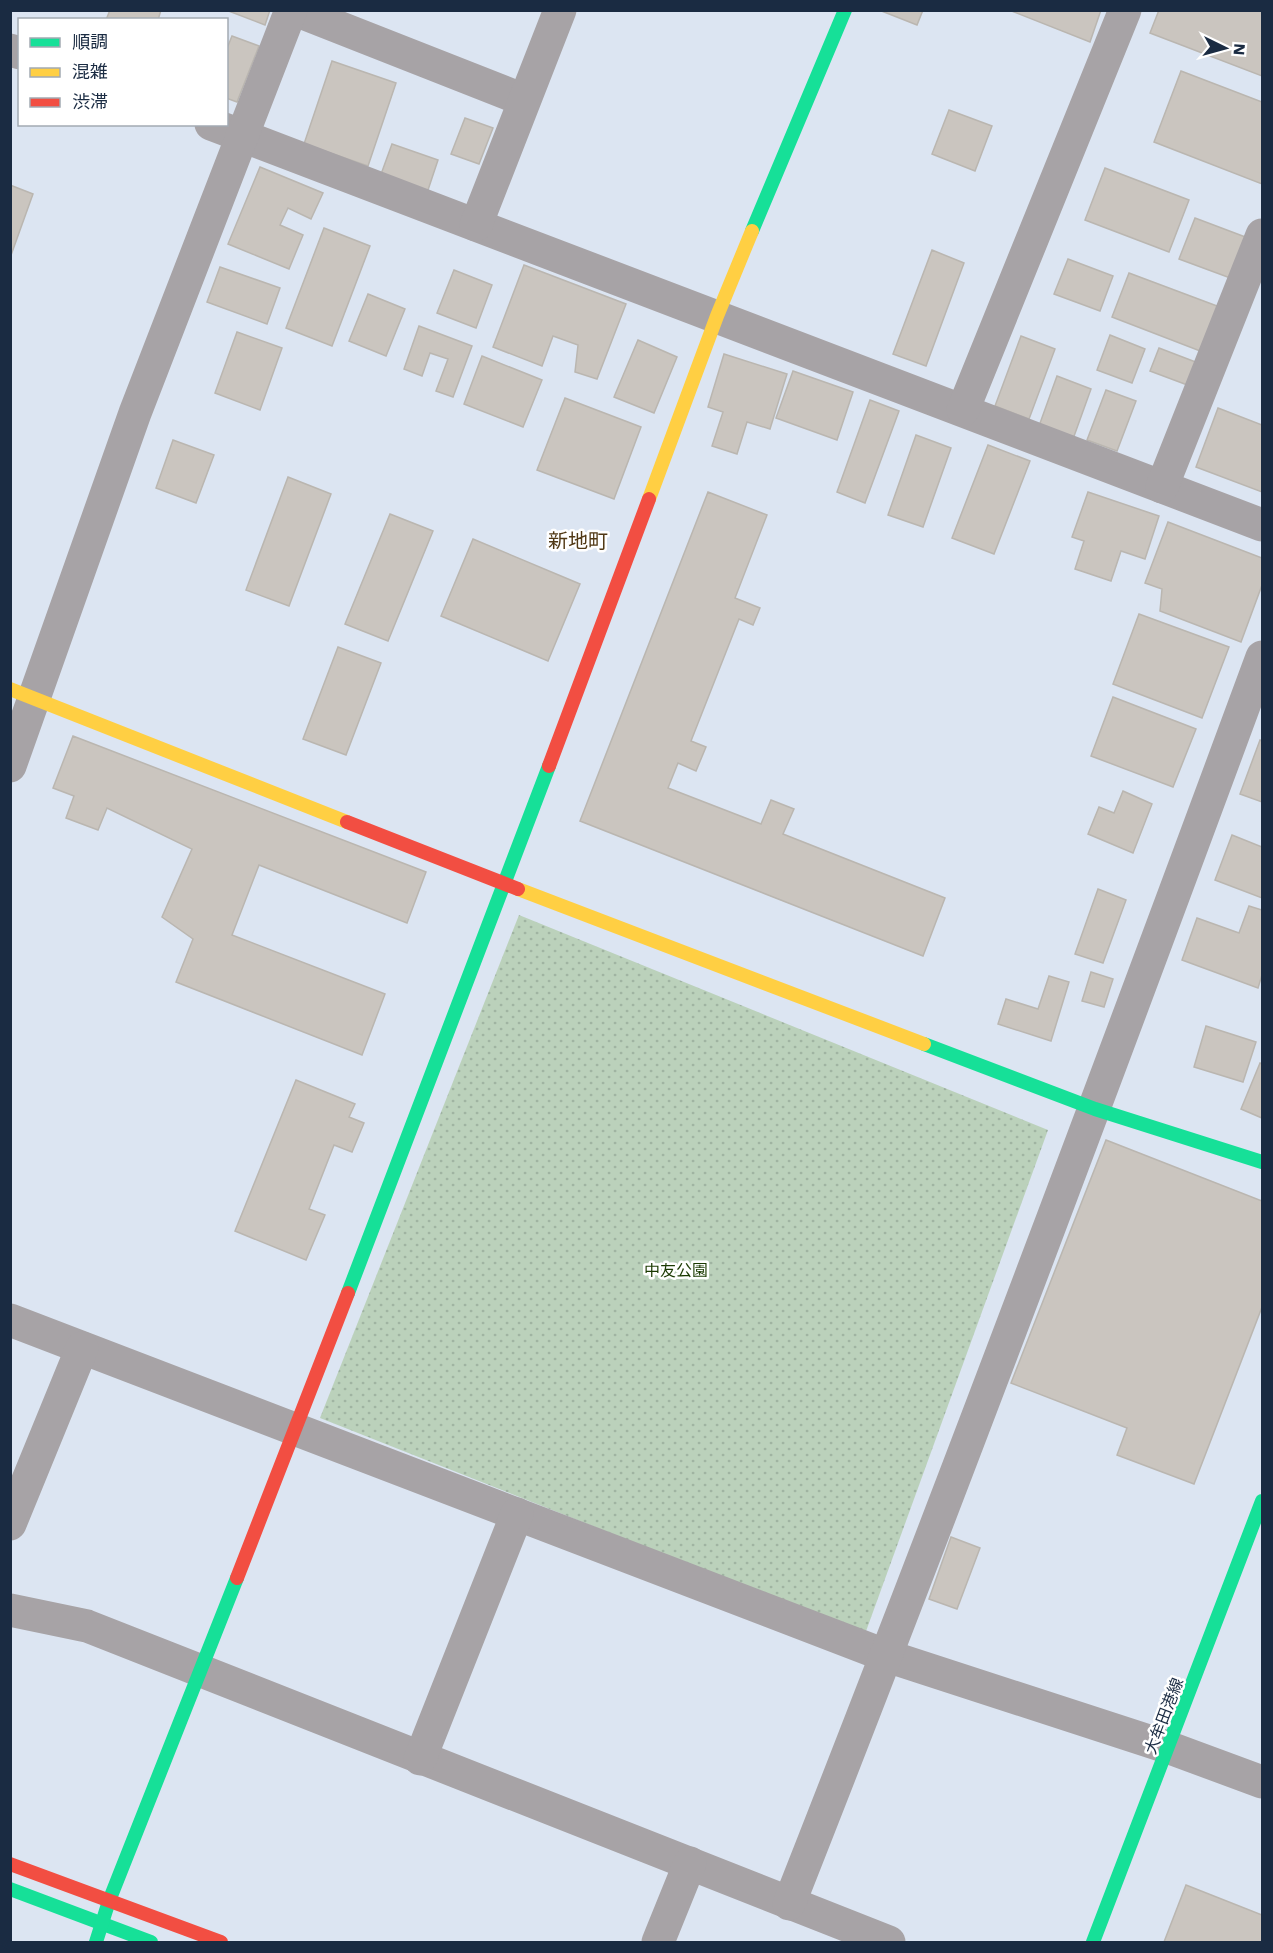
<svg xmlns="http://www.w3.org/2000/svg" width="1273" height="1953" font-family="'Work Sans','Noto Sans JP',sans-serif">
<defs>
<pattern id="park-dots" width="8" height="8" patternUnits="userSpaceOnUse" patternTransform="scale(1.5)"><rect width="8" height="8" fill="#bbd1bb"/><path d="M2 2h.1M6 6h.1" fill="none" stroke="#a0b4a2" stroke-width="1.8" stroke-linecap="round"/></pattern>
</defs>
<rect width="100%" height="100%" fill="#dce5f2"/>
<!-- park -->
<path fill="url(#park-dots)" d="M519 915 1048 1130 865 1634 320 1418Z"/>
<!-- building -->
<g fill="#cac5bf" stroke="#bab6b0" stroke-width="1.5">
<path d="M110 10H161L158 20H106Z"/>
<path d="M226 10H270L265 25Z"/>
<path d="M879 10H923L917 25Z"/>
<path d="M1009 10H1101L1090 42Z"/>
<path d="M1159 10H1262V76L1150 33Z"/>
<path d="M232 36 259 46 237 102 226 98V51Z"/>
<path d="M332 61 396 83 368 166 304 144Z"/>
<path d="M1181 71 1262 102V184L1154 142Z"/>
<path d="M949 110 992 126 975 171 932 154Z"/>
<path d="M465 118 493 128 479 164 451 154Z"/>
<path d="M392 144 438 160 427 193 380 177Z"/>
<path d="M260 167 323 193 311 219 288 208 280 225 303 235 289 269 228 244Z"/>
<path d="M1105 168 1189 200 1169 252 1085 220Z"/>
<path d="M10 185 33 194 10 258Z"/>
<path d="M1195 218 1248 238 1233 279 1179 259Z"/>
<path d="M324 228 370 246 332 346 286 328Z"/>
<path d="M932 250 964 263 926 366 893 354Z"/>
<path d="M1068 259 1113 276 1100 311 1054 294Z"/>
<path d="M524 265 626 304 597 379 575 372 578 345 553 336 542 366 493 347Z"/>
<path d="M220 267 280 288 267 324 207 302Z"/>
<path d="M454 270 492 285 476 328 437 313Z"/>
<path d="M1129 273 1225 309 1208 354 1112 317Z"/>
<path d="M368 294 405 309 386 356 349 341Z"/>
<path d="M419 326 472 346 453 397 436 391 448 359 430 353 422 376 404 369Z"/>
<path d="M237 332 282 348 260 410 215 393Z"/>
<path d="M1110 335 1145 349 1132 383 1097 370Z"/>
<path d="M1021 336 1055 349 1029 419 995 406Z"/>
<path d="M638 340 677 357 654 413 614 397Z"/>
<path d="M1159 348 1206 366 1198 389 1150 371Z"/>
<path d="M724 354 787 374 770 429 747 422 737 454 712 446 723 412 708 407Z"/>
<path d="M482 356 542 380 523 427 464 404Z"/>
<path d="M793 371 853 392 837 440 776 418Z"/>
<path d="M1057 376 1091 389 1073 439 1039 426Z"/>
<path d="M1106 390 1136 401 1117 451 1087 440Z"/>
<path d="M565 398 641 427 614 499 537 470Z"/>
<path d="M870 400 899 411 865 503 837 492Z"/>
<path d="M1218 408 1262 425V492L1196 467Z"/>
<path d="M916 435 951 448 923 527 888 515Z"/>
<path d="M173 440 214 455 196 503 156 488Z"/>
<path d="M988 445 1030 461 994 554 952 538Z"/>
<path d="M288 477 331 494 289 606 246 590Z"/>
<path d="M708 492 767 515 735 598 760 608 753 625 739 619 691 741 706 747 696 771 678 763 668 788 761 824 771 800 794 809 783 834 945 898 923 956 580 821Z"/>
<path d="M1088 492 1159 516 1145 559 1121 551 1111 581 1075 569 1084 541 1072 537Z"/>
<path d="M390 514 433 531 388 641 345 624Z"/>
<path d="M1168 522 1262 558V585L1241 642 1160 611 1162 589 1145 583Z"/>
<path d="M473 539 580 584 548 661 441 616Z"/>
<path d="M1139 614 1229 647 1202 718 1113 684Z"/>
<path d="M338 647 381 663 346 755 303 739Z"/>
<path d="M1113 697 1196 729 1173 787 1091 756Z"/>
<path d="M73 736 426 872 407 923 259 865 232 935 385 994 362 1055 176 982 193 939 162 917 192 849 107 808 98 830 66 818 74 796 53 788Z"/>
<path d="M1260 740 1262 741V802L1240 794Z"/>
<path d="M1123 791 1152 804 1133 853 1088 834 1099 807 1114 813Z"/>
<path d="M1232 835 1262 847V898L1215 880Z"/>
<path d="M1098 889 1126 900 1103 963 1075 954Z"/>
<path d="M1249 906 1262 910V975L1258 988 1182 960 1197 918 1239 933Z"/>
<path d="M1091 972 1113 979 1104 1007 1082 1001Z"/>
<path d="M1049 976 1069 982 1051 1041 998 1024 1006 999 1038 1009Z"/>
<path d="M1206 1026 1256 1042 1243 1082 1194 1067Z"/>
<path d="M1260 1063 1262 1064V1118L1241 1109Z"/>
<path d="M296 1080 355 1104 349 1117 364 1123 352 1152 334 1145 309 1209 325 1215 306 1260 235 1231Z"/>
<path d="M1106 1140 1262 1201V1307L1194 1484 1117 1455 1127 1428 1011 1383Z"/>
<path d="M951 1537 980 1548 957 1609 929 1599Z"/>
<path d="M1186 1885 1262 1915V1942H1164Z"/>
</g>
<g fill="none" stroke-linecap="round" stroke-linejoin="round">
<!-- street -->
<g stroke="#a7a3a6" stroke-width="33">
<path d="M295 10 524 100"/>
<path d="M10 50 20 53"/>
<path d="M211 124 1262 525"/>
<path d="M476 225 560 10"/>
<path d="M963 410 1125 10"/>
<path d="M1162 487 1262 235"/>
<path d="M10 766 135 413 291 10"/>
<path d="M10 1320 887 1656 1170 1748 1262 1782"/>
<path d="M10 1524 82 1348"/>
<path d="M10 1610 87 1626 889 1942"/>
<path d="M420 1759 517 1514"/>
<path d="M789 1904C952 1491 1108 1074 1262 657"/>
<path d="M658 1942 690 1863"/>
</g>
<!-- fast -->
<g stroke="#16e098" stroke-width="14">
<path d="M752 231 845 10"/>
<path d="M924 1044 1095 1109 1262 1162"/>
<path d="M348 1293 549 766"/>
<path d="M10 1889 151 1942"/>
<path d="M96 1942 109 1901 237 1578"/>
<path d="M1093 1942 1262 1501"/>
</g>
<!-- slow -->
<g stroke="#ffcf43" stroke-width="14">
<path d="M649 499 717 316 752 231"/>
<path d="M10 689 347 822"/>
<path d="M518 889 924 1044"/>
</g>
<!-- jam -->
<g stroke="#f24e42" stroke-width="14">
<path d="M549 766 649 499"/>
<path d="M347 822 518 889"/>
<path d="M237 1578 348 1293"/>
<path d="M10 1864 221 1942"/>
</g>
</g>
<g text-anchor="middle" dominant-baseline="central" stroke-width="5" stroke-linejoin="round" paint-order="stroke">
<!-- park labels -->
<g font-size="16" fill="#1b3a02" stroke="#fff">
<text x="676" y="1270">中友公園</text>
</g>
<!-- street labels -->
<g font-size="16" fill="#1a2b42" stroke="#fff">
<text transform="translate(1164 1716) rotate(-69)">大牟田港線</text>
</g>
<!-- quarter labels -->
<g font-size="20" fill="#503815" stroke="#fff">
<text x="578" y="541">新地町</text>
</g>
</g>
<!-- border -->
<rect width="1273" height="1953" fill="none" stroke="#1a2b42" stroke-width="24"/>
<!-- legend -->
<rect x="18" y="18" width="210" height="108" fill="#ffffff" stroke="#a3aab3" stroke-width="1.5"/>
<rect x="30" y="38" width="30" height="9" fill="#16e098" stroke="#a3aab3" stroke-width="1.5"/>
<text x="72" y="48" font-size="18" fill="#1a2b42">順調</text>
<rect x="30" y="68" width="30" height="9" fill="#ffcf43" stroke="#a3aab3" stroke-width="1.5"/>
<text x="72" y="78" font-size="18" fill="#1a2b42">混雑</text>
<rect x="30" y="98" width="30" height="9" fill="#f24e42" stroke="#a3aab3" stroke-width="1.5"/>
<text x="72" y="108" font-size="18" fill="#1a2b42">渋滞</text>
<!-- north arrow -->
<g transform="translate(1225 48) rotate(95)" stroke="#ffffff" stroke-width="4.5" paint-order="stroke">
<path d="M0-4.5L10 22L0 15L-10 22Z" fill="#1a2b42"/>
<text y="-9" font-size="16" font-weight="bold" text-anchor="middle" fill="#1a2b42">N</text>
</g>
</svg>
